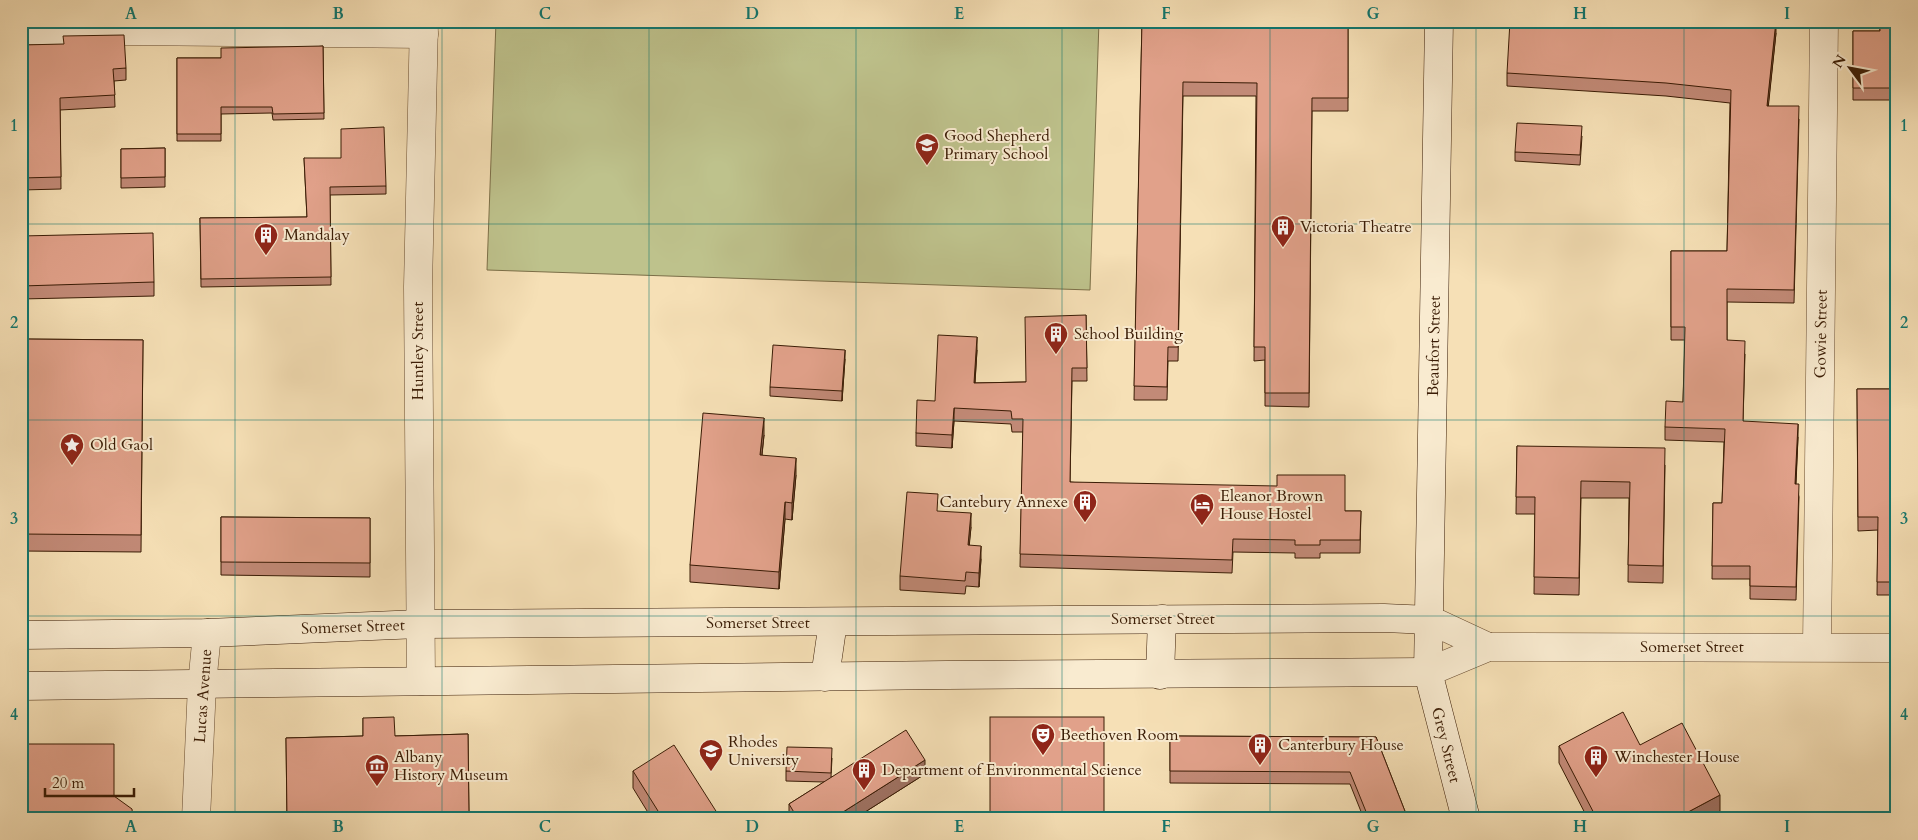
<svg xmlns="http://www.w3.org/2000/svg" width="1918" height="840" font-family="Cardo,serif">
<rect width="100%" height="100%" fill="#f6e0b6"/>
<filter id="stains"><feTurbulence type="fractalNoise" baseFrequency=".004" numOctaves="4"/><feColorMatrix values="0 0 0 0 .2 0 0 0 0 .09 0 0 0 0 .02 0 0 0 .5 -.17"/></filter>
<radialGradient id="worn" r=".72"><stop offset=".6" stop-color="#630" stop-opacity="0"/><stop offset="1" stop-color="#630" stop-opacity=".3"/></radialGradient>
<!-- grass -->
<path fill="#bec28c" stroke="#7c6f48" d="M496 21H1099L1090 290 487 270Z"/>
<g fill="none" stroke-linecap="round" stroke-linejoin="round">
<!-- minor casing -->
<g stroke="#694d31" stroke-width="29">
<g id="minor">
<path d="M21 30 424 34"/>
<path d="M1430 620 1488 647"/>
<path d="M1817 647 1824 21"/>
<path d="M1428 672 1488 647 1897 648"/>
<path d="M421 681 418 287 424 21"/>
<path d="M196 819 202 685 207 633"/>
</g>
</g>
<!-- secondary casing -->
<g stroke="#3a1c05" stroke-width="29">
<g id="secondary">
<path d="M1439 21 1428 672 1466 819"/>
<path d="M21 635 207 633 419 624 1384 618 1430 620"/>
<path d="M1160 675 1162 619"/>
<path d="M825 677 833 622"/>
<path d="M21 686 946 675 1428 672"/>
</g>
</g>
<!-- minor -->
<use href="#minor" stroke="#f9ebd0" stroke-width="28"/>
<!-- secondary -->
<use href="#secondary" stroke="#f9ebd0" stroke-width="28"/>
</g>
<!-- wall -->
<g fill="#c28a77" stroke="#3a1c05">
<path d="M1142 21H1348V111H1312L1309 407 1265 406V360L1254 361 1256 96H1183L1178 361H1168L1167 400H1134Z"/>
<path d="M1879 21H1897V100H1853V31H1880Z"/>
<path d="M1776 33 1768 106 1799 119 1794 303 1727 302V340L1745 354 1743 421 1798 437 1796 484 1799 497 1796 600 1750 599V579H1712L1713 503H1722L1724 442 1665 440V427L1683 402 1685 340H1671V251H1727L1730 103 1666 96 1507 86V73Z"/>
<path d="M21 45 126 68V80L114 81 115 107 60 110 61 189 21 190Z"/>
<path d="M323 46 324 119 273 120 272 113 221 114V141H177V58H221Z"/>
<path d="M1582 136 1580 165 1515 161V152Z"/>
<path d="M165 148V187L121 188V149Z"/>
<path d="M304 158 386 186V194L330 195 331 285 201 287 200 218 307 217Z"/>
<path d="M21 236 154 282V296L21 299Z"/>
<path d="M1086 315 1087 381H1072L1070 482 1345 511H1361L1360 553H1320V558H1295V553L1233 552 1232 573 1020 567 1023 432H1012L1011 424 954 421 952 448 916 446V433L935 401 977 350 975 383 1026 382Z"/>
<path d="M21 339 143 340 141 552 21 551Z"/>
<path d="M845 359 842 401 770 396V387Z"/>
<path d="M1857 389H1897V595H1877L1878 530 1858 531Z"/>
<path d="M764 435 762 455 796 475 792 520 785 519 779 589 690 582V565Z"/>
<path d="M1517 446 1665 465 1663 583 1628 582 1629 498H1581L1579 595 1534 594 1535 514H1516Z"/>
<path d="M221 517 370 518V577L221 575Z"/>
<path d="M971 527 969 545 981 559 979 587 966 586 965 594 900 590V576Z"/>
<path d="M363 718 395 736 468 734 469 819H287L286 738 363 736Z"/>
<path d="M1170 736 1376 737 1408 819H1364L1350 784 1170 783Z"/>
<path d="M1640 745 1720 811 1706 819H1588L1559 763V746Z"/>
<path d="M832 758 831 777 925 774 854 819H786L789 817V804L824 782 786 781V771Z"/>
<path d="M633 771 721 819H652L633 788Z"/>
</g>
<!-- shaded-wall -->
<g fill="#9e7161" stroke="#3a1c05">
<path d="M1776 21V33L1767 119V106Z"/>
<path d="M977 337V350L974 396V383Z"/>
<path d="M845 350V359L842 401V391Z"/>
<path d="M954 408V421L952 448V435Z"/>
<path d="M764 418V435L760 472V455Z"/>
<path d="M1798 424V437L1795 497V484Z"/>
<path d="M796 458V475L792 520V503Z"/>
<path d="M785 502V519L779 589V572Z"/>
<path d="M971 513V527L968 559V545Z"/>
<path d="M981 546V559L979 587V573Z"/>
<path d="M925 760V774L854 819H832Z"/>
<path d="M1720 795V811L1706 819H1675Z"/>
</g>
<!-- building -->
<g fill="#e1a18a" stroke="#3a1c05">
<path d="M1142 21H1348V98H1312L1309 393H1265V347H1254L1257 83 1183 82 1178 347H1168L1167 387 1134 386Z"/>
<path d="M1510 21H1578L1620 23V21H1776L1767 106H1799L1794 290 1727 289V340L1745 341 1743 421 1798 424 1795 484H1799L1796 587 1750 586V566H1712L1713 503H1722L1725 429 1665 427 1666 401 1683 402 1685 327H1671V251H1727L1731 90 1666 83 1507 73Z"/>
<path d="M1880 21H1897V88H1853V31H1880Z"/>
<path d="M124 35 126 68 113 69 115 95 60 98 61 177 21 178V45L64 44 63 36Z"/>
<path d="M323 46 324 113 273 114 272 107H221V134H177V58H221V48Z"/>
<path d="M1517 123 1582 126 1580 155 1515 152Z"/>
<path d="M384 127 386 186 330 187 331 277 201 279 200 218 307 217 304 158H341V129Z"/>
<path d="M165 148V177L121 178V149Z"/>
<path d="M153 233 154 282 21 286V236Z"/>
<path d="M1086 315 1087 368H1072L1070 482 1277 486V475H1345V511H1361L1360 540H1320V545H1295V540L1233 539 1232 560 1020 554 1023 419H1012L1011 411 954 408 952 435 916 433 917 400 935 401 938 335 977 337 974 383 1026 382 1025 317Z"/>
<path d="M21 339 143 340 141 535 21 534Z"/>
<path d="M773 345 845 350 842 391 770 387Z"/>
<path d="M1857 389H1897V582H1877L1878 517H1858Z"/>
<path d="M703 413 764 418 760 455 796 458 792 503 785 502 779 572 690 565Z"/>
<path d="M1517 446 1665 448 1663 566 1628 565 1630 482 1581 481 1579 578 1534 577 1535 497H1516Z"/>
<path d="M907 492 938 494 937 511 971 513 968 545 981 546 979 573 966 572 965 581 900 576Z"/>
<path d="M221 517 370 518V563L221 562Z"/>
<path d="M1623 712 1640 745 1682 723 1720 795 1675 819H1597L1559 746Z"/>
<path d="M394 717 395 736 468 734 469 814 287 818 286 738 363 736V718Z"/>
<rect x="990" y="717" width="114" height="102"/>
<path d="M906 730 925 760 832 819H786L795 814 789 804Z"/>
<path d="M1170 736 1376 737 1408 819H1369L1350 772 1170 771Z"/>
<path d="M21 744H114V796L132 809 133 819H21Z"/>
<path d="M674 745 721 819H663L633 771Z"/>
<path d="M787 747 832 748 831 773 786 771Z"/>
</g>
<!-- grid -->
<path fill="none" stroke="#0f766e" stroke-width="1" stroke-opacity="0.55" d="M235 21V819M442 21V819M649 21V819M856 21V819M1062 21V819M1270 21V819M1476 21V819M1684 21V819M21 224H1897M21 420H1897M21 616H1897"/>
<!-- icons -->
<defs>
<g id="school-pin" transform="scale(1.25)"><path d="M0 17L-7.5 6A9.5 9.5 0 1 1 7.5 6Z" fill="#8f2418" stroke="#f9ebd0"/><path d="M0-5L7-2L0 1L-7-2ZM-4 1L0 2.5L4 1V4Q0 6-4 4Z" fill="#fff"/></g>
<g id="building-pin" transform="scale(1.25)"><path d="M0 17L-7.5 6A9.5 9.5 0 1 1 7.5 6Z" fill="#8f2418" stroke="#f9ebd0"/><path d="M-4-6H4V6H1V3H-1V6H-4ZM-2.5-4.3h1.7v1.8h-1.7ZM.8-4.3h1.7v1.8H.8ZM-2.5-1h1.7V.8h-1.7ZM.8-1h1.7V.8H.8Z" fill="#fff"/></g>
<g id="sight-pin" transform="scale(1.25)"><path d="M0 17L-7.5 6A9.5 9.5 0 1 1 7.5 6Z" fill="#8f2418" stroke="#f9ebd0"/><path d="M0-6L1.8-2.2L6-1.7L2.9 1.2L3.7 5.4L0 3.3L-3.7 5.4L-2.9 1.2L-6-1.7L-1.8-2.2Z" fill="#fff"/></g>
<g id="hotel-pin" transform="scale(1.25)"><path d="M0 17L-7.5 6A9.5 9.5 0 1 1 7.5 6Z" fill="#8f2418" stroke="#f9ebd0"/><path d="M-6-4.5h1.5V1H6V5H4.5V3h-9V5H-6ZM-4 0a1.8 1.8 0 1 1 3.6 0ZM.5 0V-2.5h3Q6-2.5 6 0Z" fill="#fff"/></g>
<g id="theatre-pin" transform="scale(1.25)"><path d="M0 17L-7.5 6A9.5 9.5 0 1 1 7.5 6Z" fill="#8f2418" stroke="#f9ebd0"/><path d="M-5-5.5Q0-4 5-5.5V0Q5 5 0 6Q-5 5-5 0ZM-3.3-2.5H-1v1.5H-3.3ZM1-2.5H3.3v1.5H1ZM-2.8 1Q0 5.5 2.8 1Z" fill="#fff"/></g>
<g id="university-pin" transform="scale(1.25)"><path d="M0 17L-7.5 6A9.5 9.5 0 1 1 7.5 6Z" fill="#8f2418" stroke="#f9ebd0"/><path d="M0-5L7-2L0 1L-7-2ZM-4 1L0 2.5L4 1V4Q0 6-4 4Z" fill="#fff"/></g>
<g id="museum-pin" transform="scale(1.25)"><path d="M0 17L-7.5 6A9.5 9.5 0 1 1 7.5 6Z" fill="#8f2418" stroke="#f9ebd0"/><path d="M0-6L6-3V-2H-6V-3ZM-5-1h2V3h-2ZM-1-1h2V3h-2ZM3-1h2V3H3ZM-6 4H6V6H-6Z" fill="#fff"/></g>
</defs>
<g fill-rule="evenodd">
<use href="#school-pin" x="927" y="145"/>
<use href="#building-pin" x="1283" y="227"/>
<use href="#building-pin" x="266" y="235"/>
<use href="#building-pin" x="1056" y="334"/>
<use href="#sight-pin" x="72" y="445"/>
<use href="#building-pin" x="1085" y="502"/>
<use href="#hotel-pin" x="1202" y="505"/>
<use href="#theatre-pin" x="1043" y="735"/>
<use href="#building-pin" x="1260" y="745"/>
<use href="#university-pin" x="711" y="751"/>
<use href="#building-pin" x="1596" y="757"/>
<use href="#museum-pin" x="377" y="766"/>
<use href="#building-pin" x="864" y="770"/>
</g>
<g text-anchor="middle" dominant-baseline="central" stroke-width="4" stroke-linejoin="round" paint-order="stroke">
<!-- poi labels -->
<g font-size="16" fill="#3a1c05" stroke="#f9ebd0" text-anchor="start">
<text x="944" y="136">Good Shepherd<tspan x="944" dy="18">Primary School</tspan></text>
<text x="1300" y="227">Victoria Theatre</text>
<text x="284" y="235">Mandalay</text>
<text x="1074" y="334">School Building</text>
<text x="90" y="445">Old Gaol</text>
<text x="1220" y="496">Eleanor Brown<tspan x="1220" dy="18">House Hostel</tspan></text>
<text x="1068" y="502" text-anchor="end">Cantebury Annexe</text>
<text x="1060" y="735">Beethoven Room</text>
<text x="728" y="742">Rhodes<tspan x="728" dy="18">University</tspan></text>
<text x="1278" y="745">Canterbury House</text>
<text x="394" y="757">Albany<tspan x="394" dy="18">History Museum</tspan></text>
<text x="1614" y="757">Winchester House</text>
<text x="882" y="770">Department of Environmental Science</text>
</g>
<!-- street labels -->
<g font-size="16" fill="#3a1c05" stroke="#f9ebd0">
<text transform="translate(1821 334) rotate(-89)">Gowie Street</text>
<text transform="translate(1434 346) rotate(-89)">Beaufort Street</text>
<text transform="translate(418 351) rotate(-90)">Huntley Street</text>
<text x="1163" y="619">Somerset Street</text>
<text x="758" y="623">Somerset Street</text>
<text transform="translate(353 627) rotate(-2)">Somerset Street</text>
<text x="1692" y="647">Somerset Street</text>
<text transform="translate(203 696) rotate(-86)">Lucas Avenue</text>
<text transform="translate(1446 745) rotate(76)">Grey Street</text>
</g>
</g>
<!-- margin -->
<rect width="1918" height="840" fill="none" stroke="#f6e0b6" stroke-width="55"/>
<!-- north arrow -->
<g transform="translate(1850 68) rotate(302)" stroke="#f9ebd0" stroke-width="4" paint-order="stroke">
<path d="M0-4L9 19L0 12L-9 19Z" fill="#3a1c05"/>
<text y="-8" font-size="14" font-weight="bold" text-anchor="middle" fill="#3a1c05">N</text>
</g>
<!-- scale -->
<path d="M45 788v8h89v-8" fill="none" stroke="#3a1c05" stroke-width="2.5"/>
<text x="52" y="788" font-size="15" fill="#3a1c05" stroke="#f9ebd0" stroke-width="4" paint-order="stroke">20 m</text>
<rect x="28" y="28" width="1862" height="784" fill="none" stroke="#0f766e" stroke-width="2"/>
<g font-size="16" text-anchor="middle" font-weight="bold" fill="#0f766e">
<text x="131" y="19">A</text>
<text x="338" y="19">B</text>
<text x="545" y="19">C</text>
<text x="752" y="19">D</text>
<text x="959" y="19">E</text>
<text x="1166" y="19">F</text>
<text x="1373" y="19">G</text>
<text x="1580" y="19">H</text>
<text x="1787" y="19">I</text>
<text x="14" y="131">1</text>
<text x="1904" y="131">1</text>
<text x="14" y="328">2</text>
<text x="1904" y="328">2</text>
<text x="14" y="524">3</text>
<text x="1904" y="524">3</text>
<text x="14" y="720">4</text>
<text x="1904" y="720">4</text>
<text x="131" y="832">A</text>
<text x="338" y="832">B</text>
<text x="545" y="832">C</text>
<text x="752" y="832">D</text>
<text x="959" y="832">E</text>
<text x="1166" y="832">F</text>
<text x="1373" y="832">G</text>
<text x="1580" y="832">H</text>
<text x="1787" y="832">I</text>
</g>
<rect width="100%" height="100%" filter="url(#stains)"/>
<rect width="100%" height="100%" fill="url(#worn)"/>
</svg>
